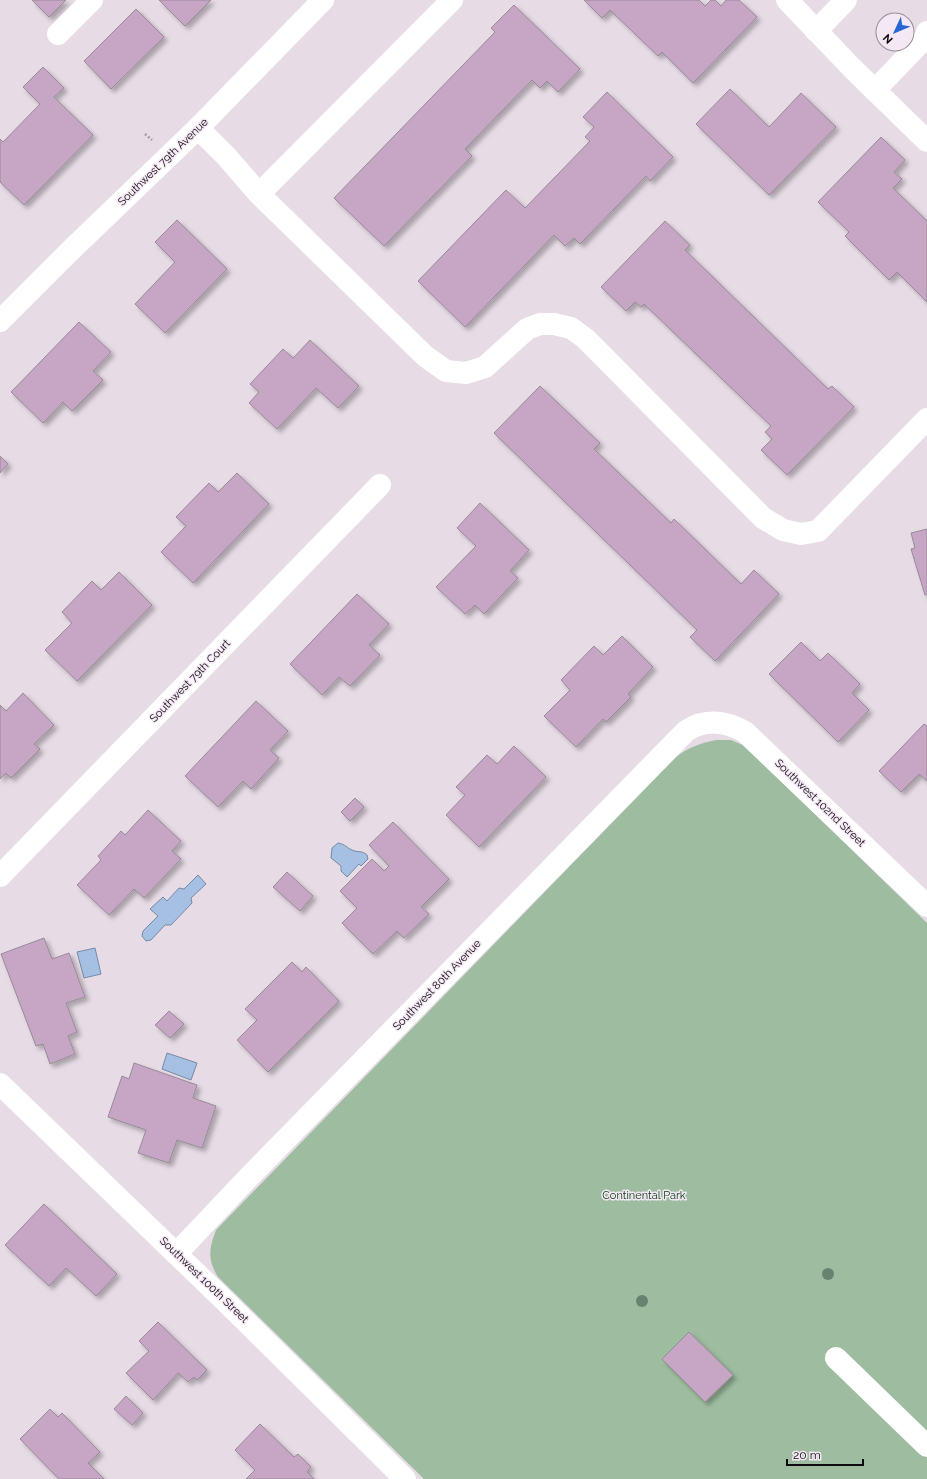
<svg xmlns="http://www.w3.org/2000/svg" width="927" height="1479" font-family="Raleway,sans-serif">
<defs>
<filter id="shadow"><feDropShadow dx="3.5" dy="3.5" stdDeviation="2" flood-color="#0004"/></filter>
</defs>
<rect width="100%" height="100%" fill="#e7dbe6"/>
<!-- green -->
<path fill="#9ebda0" d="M716 740H731L745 746 927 923V1479H424L218 1277C207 1259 209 1249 216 1230L676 757C689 747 701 743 716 740Z"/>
<!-- water -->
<g fill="#a6c0e4" stroke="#7889a4">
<path d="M338 843C345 844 347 848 352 850 358 853 362 850 367 855L368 859 361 866 359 864 347 877 341 871V866L331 858 332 848Z"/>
<path d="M198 875 206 884 191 898 192 903 171 925H165L151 940 146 941 142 936 143 931 158 916 150 909 163 897 167 901 179 888 184 889Z"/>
<path d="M95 948 101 974 84 978 77 952Z"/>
<path d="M167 1053 197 1063 191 1080 162 1069Z"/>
</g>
<!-- building -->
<g fill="#c6a5c5" stroke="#978c97" filter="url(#shadow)">
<path d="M32 0H66L49 17Z"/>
<path d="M159 0H211L185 26Z"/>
<path d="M584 0H699L705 6 711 0H715L721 6 726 0H739L757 17 693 83 662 52 658 56 610 10 602 18Z"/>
<path d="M514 5 580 69 558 92 547 81 540 88 532 80 465 149 472 156 384 246 334 198 495 32 491 28Z"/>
<path d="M136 9 164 37 111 89 84 61Z"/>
<path d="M43 67 64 88 54 97 93 135 24 205 0 182V139L3 142 40 104 23 87Z"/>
<path d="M730 89 769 127 801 93 836 127 769 195 696 124Z"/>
<path d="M607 92 673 157 650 181 646 176 580 244 574 238 565 246 554 235 465 327 418 281 506 190 525 208 590 141 585 137 594 127 583 117Z"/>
<path d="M881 137 905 160 894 172 902 179 893 188 927 221V302L897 272 889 280 845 236 849 232 818 202Z"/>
<path d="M177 220 227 269 165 333 135 304 175 262 155 242Z"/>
<path d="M665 221 690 245 685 250 828 389 832 386 854 407 787 475 761 450 772 439 765 432 771 426 644 304 641 307 635 302 626 311 601 287Z"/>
<path d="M79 322 111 352 93 371 103 380 72 411 63 402 43 423 11 392Z"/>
<path d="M310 340 359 386 338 408 316 388 277 429 249 403 259 392 250 384 283 349 293 358Z"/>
<path d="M540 386 600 443 594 449 671 523 674 519 741 584 754 570 779 594 715 661 690 637 697 630 494 433Z"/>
<path d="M0 456 8 464 0 473Z"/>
<path d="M237 473 269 504 193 583 161 552 186 526 176 517 209 483 218 492Z"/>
<path d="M480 503 529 550 510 571 518 578 484 614 475 605 465 614 436 587 476 546 457 528Z"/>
<path d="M927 529V594L925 595 911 549 915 548 911 533Z"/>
<path d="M119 572 152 605 77 681 45 650 72 623 62 612 92 581 101 590Z"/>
<path d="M357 594 389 624 369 645 380 655 350 686 339 677 322 695 290 664Z"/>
<path d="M622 636 653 667 628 694 631 697 606 722 603 719 576 747 544 716 570 690 561 680 594 646 603 655Z"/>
<path d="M801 642 820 661 828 653 860 684 852 693 869 710 838 742 769 674Z"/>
<path d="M23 693 54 725 34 744 40 749 11 778 6 773 0 779V705L6 711Z"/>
<path d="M256 701 288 731 270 750 279 758 251 789 243 781 218 807 185 776Z"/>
<path d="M924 724 927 726V781L919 774 901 792 879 771Z"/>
<path d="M514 746 546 777 479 847 446 815 465 795 456 787 487 755 497 764Z"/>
<path d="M355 798 364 807 350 821 341 812Z"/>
<path d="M148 810 181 841 172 851 181 859 144 898 134 889 109 915 77 885 101 860 98 856 121 831 125 835Z"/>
<path d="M393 822 449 879 421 907 429 914 404 938 397 931 373 954 342 923 357 908 340 891 372 859 384 871 389 866 369 845Z"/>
<path d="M287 872 313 896 300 911 273 887Z"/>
<path d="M44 938 52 959 69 953 85 997 66 1003 77 1032 68 1036 75 1054 50 1064 43 1044 36 1046 1 954Z"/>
<path d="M292 962 302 972 306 967 339 1001 268 1072 237 1040 257 1020 245 1009Z"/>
<path d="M169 1011 184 1024 170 1038 155 1025Z"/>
<path d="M134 1063 197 1085 193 1098 216 1106 202 1148 177 1140 169 1163 138 1153 146 1130 108 1117 122 1076 129 1079Z"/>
<path d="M44 1204 117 1274 96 1296 66 1268 49 1286 5 1245Z"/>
<path d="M158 1322 207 1370 197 1380 194 1377 188 1382 178 1373 153 1400 126 1373 149 1351 139 1341Z"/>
<path d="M689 1332 733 1375 705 1402 662 1359Z"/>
<path d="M126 1396 143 1413 132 1425 114 1409Z"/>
<path d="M50 1409 58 1417 62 1413 100 1452 88 1463 104 1479H59L20 1439Z"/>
<path d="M260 1424 294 1457 298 1454 311 1467 307 1472 314 1479H246L255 1470 235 1450Z"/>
</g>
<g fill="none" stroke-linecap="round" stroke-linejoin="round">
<!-- path -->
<path stroke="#a299a1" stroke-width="2.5" stroke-dasharray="2 2" stroke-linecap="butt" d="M145 134 152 140"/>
<!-- minor -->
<g stroke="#fff" stroke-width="22">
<path d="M452 0 259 194 425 356 446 371 466 373 485 367 527 329 540 324H554L571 328 586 339 763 518 783 530 801 534 818 531 927 419"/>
<path d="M787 0 853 69 927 141"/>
<path d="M816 31 846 0"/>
<path d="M58 34 92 0"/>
<path d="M875 90 925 38 927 32"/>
<path d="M198 128 226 156 259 194"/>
<path d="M0 321 70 251 198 128 323 0"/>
<path d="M0 876 380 485"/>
<path d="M0 1084 221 1297 405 1479"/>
<path d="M176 1254 245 1181 686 731C705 718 726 721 745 732L927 906"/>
<path d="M836 1358 927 1446"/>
</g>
</g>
<!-- trees -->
<g fill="#688270">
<circle cx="828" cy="1274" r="6"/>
<circle cx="642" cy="1301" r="6"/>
</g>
<g text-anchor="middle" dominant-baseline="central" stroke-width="3" stroke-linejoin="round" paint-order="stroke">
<!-- street labels -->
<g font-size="11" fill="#0e0a0d" stroke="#f4e8f4">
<text transform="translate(163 162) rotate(-44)">Southwest 79th Avenue</text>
<text transform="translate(190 681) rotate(-46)">Southwest 79th Court</text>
<text transform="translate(820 803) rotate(44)">Southwest 102nd Street</text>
<text transform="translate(437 985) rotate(-46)">Southwest 80th Avenue</text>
<text transform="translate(204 1280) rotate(44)">Southwest 100th Street</text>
</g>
<!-- park labels -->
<g font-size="11" fill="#003910" stroke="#f4e8f4">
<text x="644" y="1195">Continental Park</text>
</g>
</g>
<!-- north arrow -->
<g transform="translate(895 32) rotate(226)"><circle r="19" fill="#f4e8f4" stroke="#988f98"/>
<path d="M0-3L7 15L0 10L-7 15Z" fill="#2667d3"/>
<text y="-6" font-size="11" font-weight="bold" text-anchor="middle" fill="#0e0a0d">N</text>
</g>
<!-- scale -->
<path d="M787 1459v6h76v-6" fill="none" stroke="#0e0a0d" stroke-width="2"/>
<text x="793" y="1459" font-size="12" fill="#0e0a0d" stroke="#f4e8f4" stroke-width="3" paint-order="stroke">20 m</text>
</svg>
